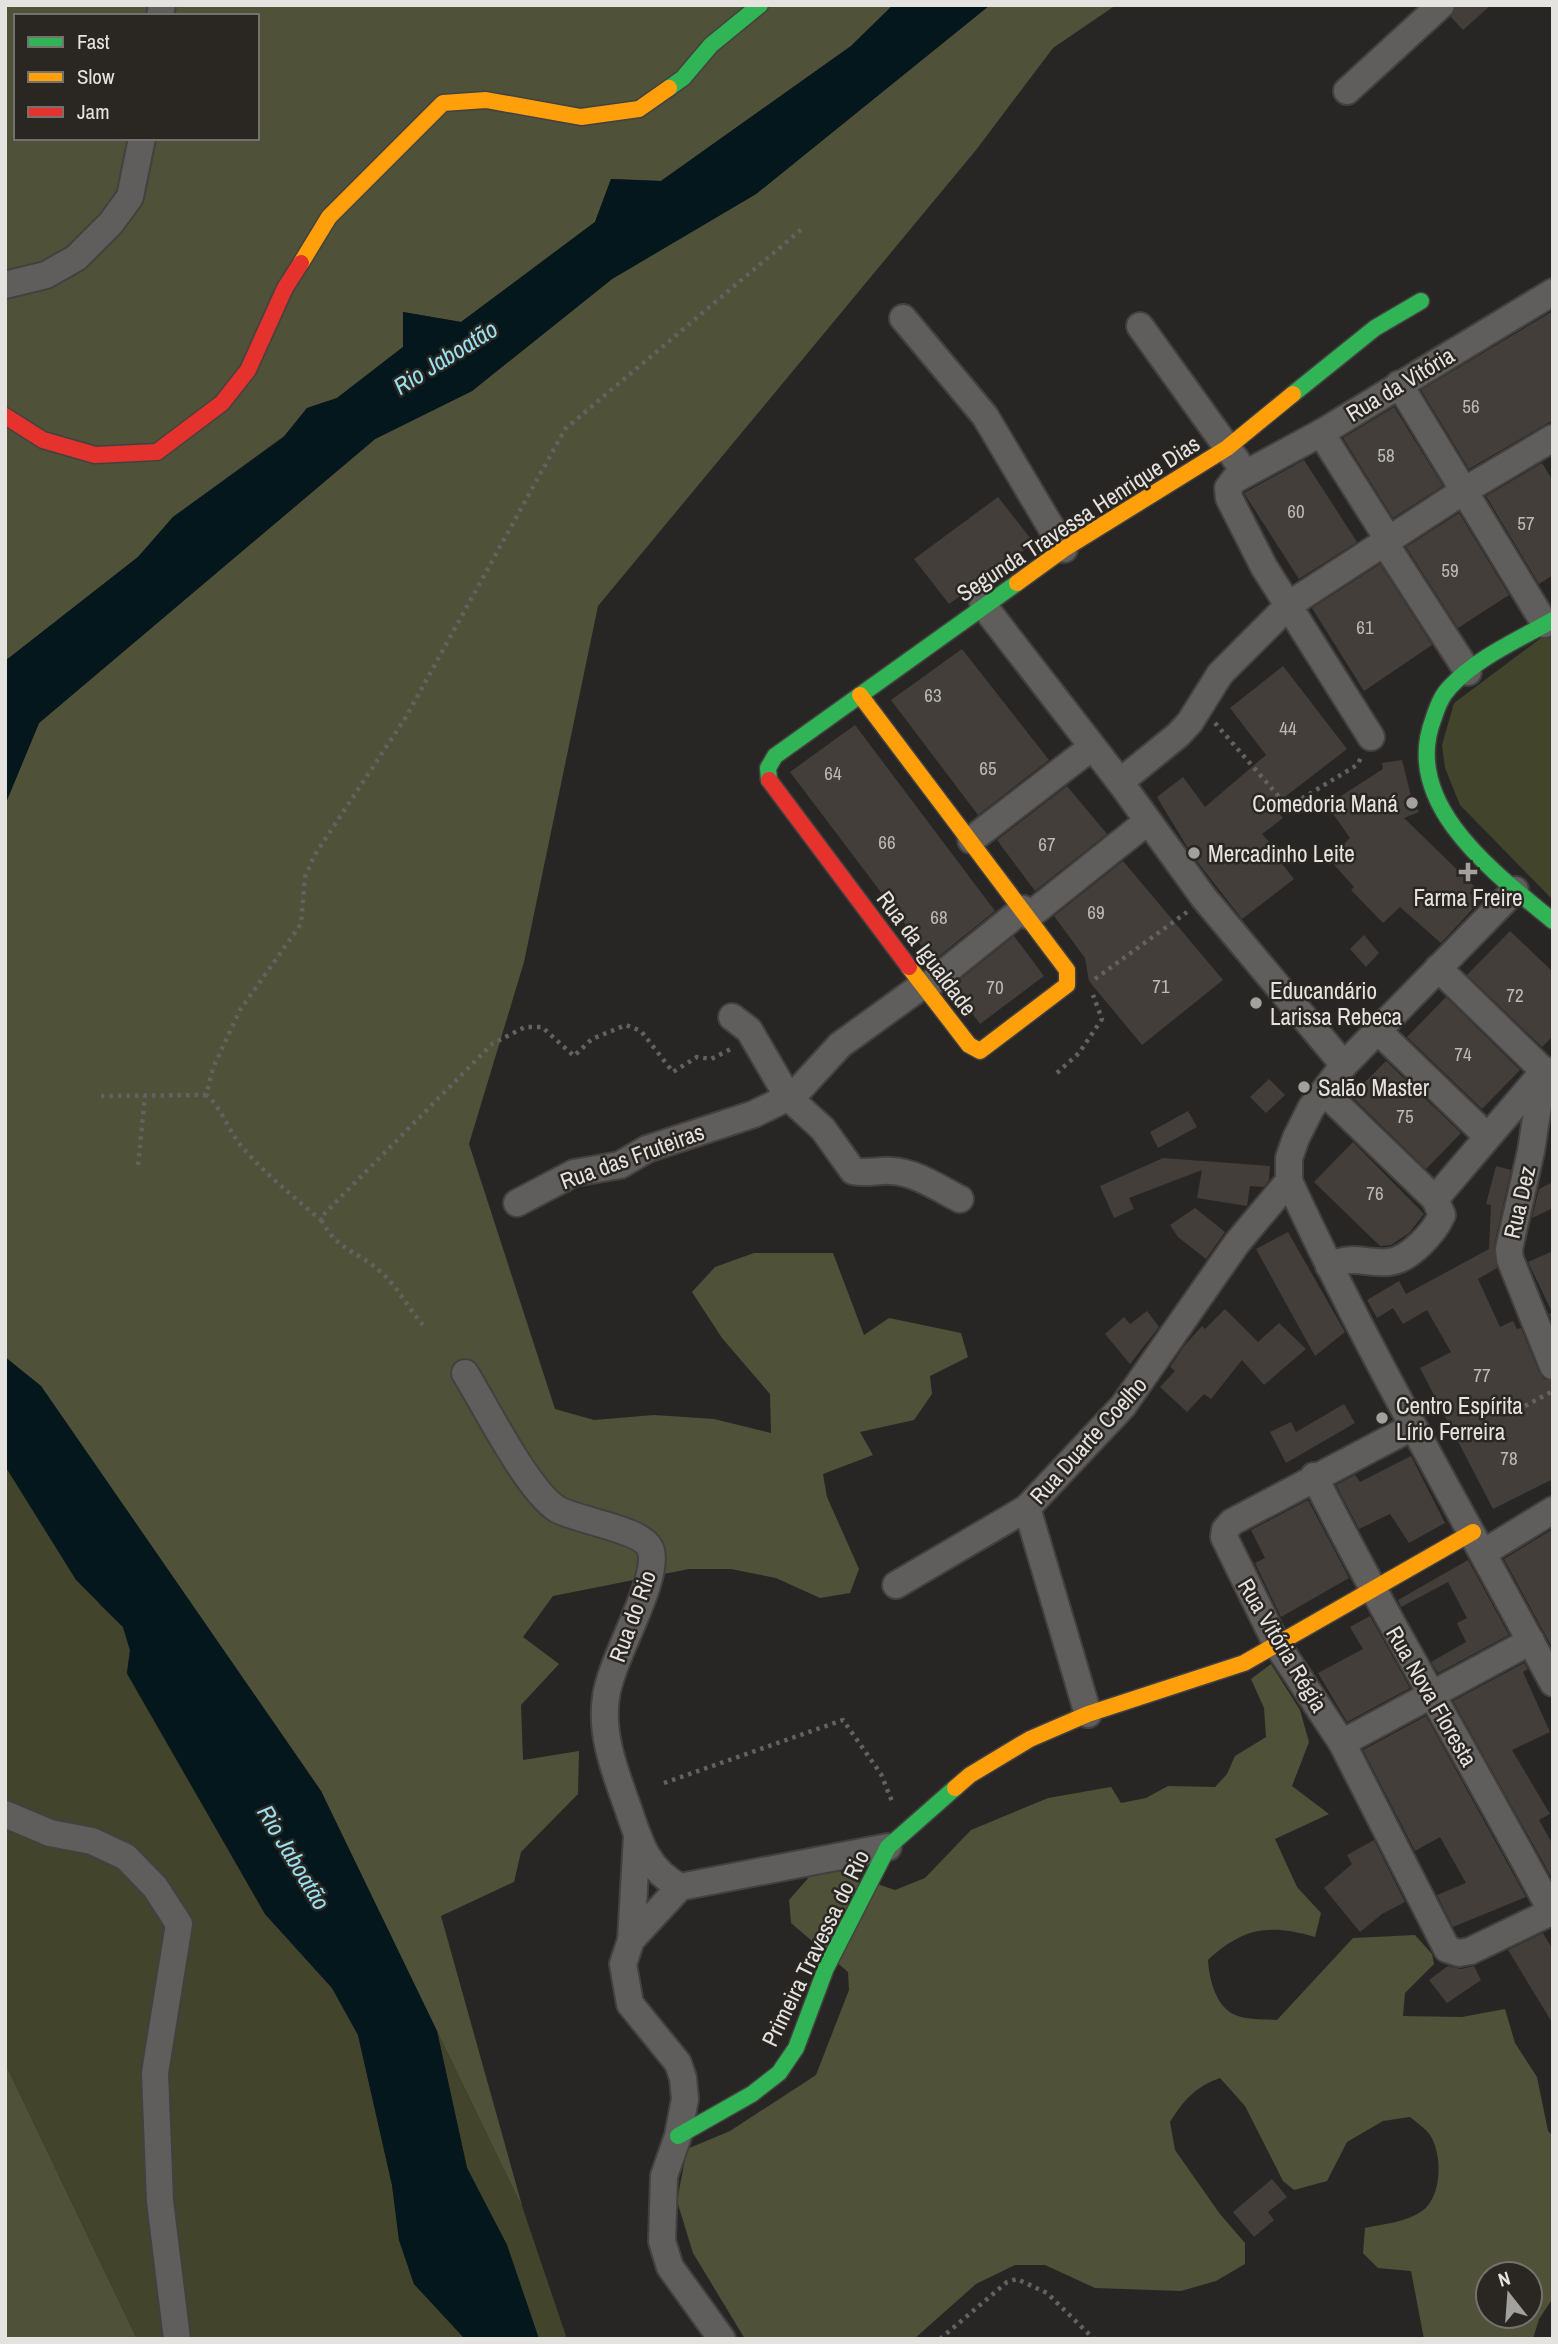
<svg xmlns="http://www.w3.org/2000/svg" width="1558" height="2344" font-family="'Archivo Narrow',sans-serif">
<rect width="100%" height="100%" fill="#282624"/>
<!-- green -->
<g fill="#42442c">
<path d="M1553 629V900L1460 805 1445 768 1442 745 1454 703Z"/>
<path d="M5 1466 100 1605 123 1627 130 1650 127 1674 265 1914 332 1988 358 2035 392 2185 399 2240 414 2284 465 2339H137L5 2063Z"/>
<path d="M437 2031 523 2209 567 2339H539L507 2245 467 2168Z"/>
</g>
<!-- forest -->
<g fill="#4f5138" fill-rule="evenodd">
<path d="M5 5H893L851 46 661 181 611 179 595 222 461 322 403 312V347L337 398 307 408 284 436 173 517 138 557 5 661ZM16 16H257V138H16Z"/>
<path d="M990 5H1116L1053 48 976 150 598 606 524 962 469 1144 555 1409 594 1420 654 1415 714 1419 771 1433 770 1394 722 1338 692 1292 715 1267 754 1253H833L864 1335 889 1318 961 1333 968 1357 930 1376 932 1394 914 1420 860 1432 873 1455 823 1474 827 1497 859 1569 850 1593 820 1598 776 1578 731 1569H689L553 1596 523 1637 559 1664 521 1705 523 1760 579 1751 578 1794 521 1852 514 1882 441 1916 523 2209 321 1791 41 1386 5 1357V805L39 723 375 439 472 391 612 279 756 194Z"/>
<path d="M1271 1664 1300 1710 1309 1742 1292 1786 1329 1814 1275 1839 1297 1887 1321 1913 1315 1937C1269 1924 1244 1927 1208 1960 1209 1980 1217 2010 1238 2016 1250 2020 1265 2019 1277 2020L1353 1938 1415 1935 1432 1954 1434 1964 1405 1993 1403 2016 1462 2017 1505 2009 1515 2043 1537 2077 1548 2131 1553 2136V2298L1539 2319 1533 2339H1424L1411 2271 1378 2268 1363 2253 1365 2228C1383 2224 1407 2222 1422 2211 1442 2197 1443 2155 1430 2135 1426 2129 1416 2122 1410 2117L1383 2121 1347 2142 1327 2181 1294 2190 1283 2181 1245 2106 1220 2078C1195 2087 1184 2100 1170 2122L1175 2150 1220 2214 1245 2243V2264L1216 2281 1181 2291 1095 2288 1045 2265H1015L976 2284 914 2339H745L693 2253 677 2201 687 2149 730 2131 816 2075 849 1990 848 1972 791 1923 789 1900 810 1876 838 1871 895 1890 925 1878 971 1830 1048 1798 1111 1787 1121 1803 1146 1798 1168 1786 1215 1787 1227 1774 1235 1756 1266 1737 1264 1708 1251 1679ZM1488 2274H1530V2316H1488Z"/>
<path d="M5 2063 137 2339H5Z"/>
</g>
<!-- water -->
<g fill="#04171d">
<path d="M893 5H990L756 194 612 279 472 391 375 439 39 723 5 805V661L138 557 173 517 284 437 307 408 337 398 403 347V312L461 322 595 222 611 179 661 181 851 46Z"/>
<path d="M5 1357 41 1386 321 1791 437 2031 467 2168 507 2245 539 2339H465L414 2284 399 2240 392 2185 358 2035 332 1988 265 1914 127 1673 130 1650 123 1627 76 1580 5 1466Z"/>
</g>
<!-- building -->
<g fill="#433e39">
<path d="M1456 5H1491L1463 30 1451 17Z"/>
<path d="M1553 311V420L1469 469 1421 390Z"/>
<path d="M1394 407 1443 486 1393 518 1343 438Z"/>
<path d="M1304 460 1357 542 1299 579 1244 493Z"/>
<path d="M1542 463 1553 481V575L1539 584 1486 496Z"/>
<path d="M998 497 1034 543 949 604 914 559Z"/>
<path d="M1459 513 1509 595 1458 628 1406 547Z"/>
<path d="M1380 564 1432 645 1364 691 1312 608Z"/>
<path d="M962 649 1049 760 978 815 891 700Z"/>
<path d="M1283 666 1347 749 1273 806 1283 818 1262 834 1271 844 1268 846 1294 879 1242 919 1192 855 1157 797 1183 777 1205 807 1266 755 1230 708Z"/>
<path d="M855 725 995 911 933 961 790 772Z"/>
<path d="M1402 760 1411 796 1419 812 1404 818 1475 887 1469 893 1480 901 1441 943 1400 907 1383 923 1351 890 1354 887 1329 859 1350 838 1327 805 1383 769 1382 763Z"/>
<path d="M1067 786 1107 834 1035 891 997 840Z"/>
<path d="M1123 861 1223 980 1142 1045 1089 981 1085 958 1054 916Z"/>
<path d="M1510 931 1553 972V1036L1542 1047 1467 975Z"/>
<path d="M1364 935 1379 953 1366 967 1350 949Z"/>
<path d="M1014 936 1044 976 980 1024 952 986Z"/>
<path d="M1446 997 1520 1070 1482 1109 1407 1037Z"/>
<path d="M1386 1061 1461 1133 1426 1169 1351 1096Z"/>
<path d="M1269 1079 1285 1095 1266 1113 1250 1097Z"/>
<path d="M1188 1111 1197 1127 1158 1148 1150 1132Z"/>
<path d="M1353 1142 1424 1214 1409 1233 1391 1245 1380 1246 1314 1182Z"/>
<path d="M1163 1158 1270 1166 1269 1180 1264 1187 1250 1186 1247 1206 1197 1198 1202 1170 1129 1198 1134 1209 1114 1218 1100 1186Z"/>
<path d="M1496 1166 1511 1170 1494 1246 1497 1268 1478 1279 1500 1327 1513 1321 1517 1329 1521 1328 1539 1372 1544 1379 1553 1381V1479L1493 1509 1420 1368 1451 1352 1427 1310 1403 1324 1393 1308 1377 1318 1367 1300 1399 1281 1406 1294 1489 1249 1491 1205 1486 1204Z"/>
<path d="M1553 1182V1208L1532 1218 1539 1189Z"/>
<path d="M1195 1208 1225 1232 1206 1259 1178 1237 1170 1225Z"/>
<path d="M1288 1232 1345 1332 1315 1356 1256 1249Z"/>
<path d="M1553 1251V1323L1549 1314 1552 1312 1528 1262Z"/>
<path d="M1225 1309 1258 1342 1279 1323 1306 1349 1264 1385 1242 1360 1211 1399 1204 1394 1187 1412 1160 1387 1175 1371 1170 1367 1184 1346 1202 1326 1205 1329Z"/>
<path d="M1147 1311 1159 1327 1130 1364 1105 1334 1124 1317 1130 1324Z"/>
<path d="M1344 1404 1355 1423 1286 1463 1270 1432 1291 1422 1296 1432Z"/>
<path d="M1411 1456 1445 1523 1409 1543 1390 1514 1359 1529 1336 1485 1355 1475 1360 1482Z"/>
<path d="M1308 1500 1349 1578 1281 1617 1255 1563 1265 1558 1251 1530Z"/>
<path d="M1553 1529V1649L1504 1559Z"/>
<path d="M1468 1560 1509 1635 1438 1673 1431 1662 1466 1642 1457 1623 1467 1618 1448 1582 1401 1607 1398 1600Z"/>
<path d="M1370 1616 1410 1688 1347 1722 1318 1673 1363 1649 1350 1627Z"/>
<path d="M1524 1663 1528 1669 1523 1672 1550 1732 1512 1750 1550 1814 1539 1820 1553 1845V1880L1453 1701Z"/>
<path d="M1426 1716 1526 1897 1453 1927 1437 1895 1466 1883 1440 1837 1415 1851 1363 1750Z"/>
<path d="M1374 1840 1405 1902 1382 1914 1360 1932 1324 1888 1352 1864 1347 1855Z"/>
<path d="M1543 1933 1553 1950V2024L1508 1950Z"/>
<path d="M1448 1966 1461 1969 1474 1966 1481 1980 1447 2003 1429 1980Z"/>
<path d="M1272 2179 1287 2197 1268 2212 1274 2220 1254 2237 1233 2212Z"/>
</g>
<g fill="none" stroke-linecap="round" stroke-linejoin="round">
<!-- street casing -->
<g stroke="#434140" stroke-width="30">
<g id="street">
<path d="M160 16 162 5"/>
<path d="M1347 91 1441 5"/>
<path d="M5 285 46 275 76 258 111 223 130 197 142 138"/>
<path d="M903 318 985 416 1064 549"/>
<path d="M1140 326 1237 461"/>
<path d="M1399 384 1545 624"/>
<path d="M1321 433 1388 539"/>
<path d="M1384 542 1468 672"/>
<path d="M983 605 1120 782 1204 898 1344 1065"/>
<path d="M1371 737 1264 567 1229 498 1228 488 1234 480 1321 433 1553 292"/>
<path d="M1120 782 1178 735 1190 722 1220 674 1290 604 1462 492 1553 438"/>
<path d="M971 840 1092 747"/>
<path d="M1515 890 1344 1065 1311 1108 1296 1138 1289 1158V1181C1368 1353 1464 1516 1553 1683"/>
<path d="M1029 916 1148 821"/>
<path d="M1438 968 1544 1071"/>
<path d="M925 988 1023 909"/>
<path d="M732 1017 749 1030 788 1097 823 1129 853 1171C867 1174 878 1170 892 1171 915 1172 940 1189 960 1199"/>
<path d="M1378 1031 1487 1136"/>
<path d="M1543 1073 1531 1151 1509 1249 1510 1259 1553 1366"/>
<path d="M1324 1092 1435 1199 1442 1215C1434 1233 1409 1260 1389 1262 1364 1264 1355 1254 1329 1266"/>
<path d="M1435 1199 1545 1070"/>
<path d="M517 1203 574 1173 620 1165 647 1149 754 1114 795 1094 840 1045 923 985"/>
<path d="M465 1373C485 1405 527 1490 557 1509 577 1521 646 1529 651 1551 659 1582 611 1658 606 1697 600 1736 616 1774 629 1811 640 1844 648 1870 680 1887"/>
<path d="M1412 1427 1232 1522 1225 1530 1224 1537 1276 1643 1342 1743 1447 1949 1459 1953 1470 1951 1553 1911"/>
<path d="M1314 1476C1389 1625 1475 1767 1553 1914"/>
<path d="M1027 1508 1088 1714"/>
<path d="M1483 1553 1553 1510"/>
<path d="M896 1585 1027 1508 1123 1406 1237 1243 1289 1181"/>
<path d="M1342 1743 1531 1641"/>
<path d="M5 1814 50 1833 92 1841 126 1857 155 1887 179 1924 155 2073 160 2201 177 2339"/>
<path d="M631 1940 637 1837"/>
<path d="M722 2339 670 2267 662 2241 664 2176 678 2136 685 2099 683 2078 678 2063 630 2004 623 1964 631 1940 680 1887 888 1847"/>
</g>
</g>
<!-- fast casing -->
<g stroke="#434140" stroke-width="19">
<g id="fast">
<path d="M669 88 683 78 711 45 760 5"/>
<path d="M1293 394 1375 328 1421 301"/>
<path d="M1553 620C1518 640 1478 657 1450 687 1441 696 1437 708 1433 720 1401 805 1496 874 1553 921"/>
<path d="M769 780 768 768 775 756 1017 583"/>
<path d="M678 2136 752 2094 779 2073 796 2048 826 1968 888 1847 955 1788"/>
</g>
</g>
<!-- slow casing -->
<g stroke="#434140" stroke-width="19">
<g id="slow">
<path d="M301 263 329 217 443 103 486 100 581 117 639 109 669 88"/>
<path d="M1017 583 1064 549 1227 448 1293 394"/>
<path d="M860 695 1067 970V985L980 1051 969 1045 909 967"/>
<path d="M955 1788 970 1775 1030 1739 1088 1714 1244 1663 1473 1532"/>
</g>
</g>
<!-- jam casing -->
<g stroke="#434140" stroke-width="19">
<g id="jam">
<path d="M5 416 43 440 95 455 157 452 222 403 248 370 285 288 301 263"/>
<path d="M769 780 909 967"/>
</g>
</g>
<!-- path -->
<g stroke="#636260" stroke-width="4.5" stroke-dasharray="3.5 5" stroke-linecap="butt">
<path d="M1215 723 1288 807 1357 765 1361 758"/>
<path d="M1095 979 1187 912"/>
<path d="M1057 1073 1079 1053 1102 1019 1093 995"/>
<path d="M101 1096 206 1095"/>
<path d="M138 1165 145 1096"/>
<path d="M322 1221C294 1197 266 1175 242 1147 229 1132 219 1103 206 1095L213 1068 240 1010 301 924 305 877 314 856 406 717 565 429 803 228"/>
<path d="M423 1325C409 1309 398 1288 382 1273 360 1252 337 1251 322 1221L325 1213 492 1044 525 1027H542L574 1056 592 1039 626 1025 641 1031 673 1072 697 1057 711 1059 733 1048"/>
<path d="M1510 1414 1553 1391"/>
<path d="M664 1783 843 1720 881 1774 893 1804"/>
<path d="M940 2339 1007 2282 1017 2279 1047 2293 1094 2339"/>
</g>
<!-- street -->
<use href="#street" stroke="#5f5e5c" stroke-width="26"/>
<!-- fast -->
<use href="#fast" stroke="#30b455" stroke-width="16"/>
<!-- slow -->
<use href="#slow" stroke="#ff9f0a" stroke-width="16"/>
<!-- jam -->
<use href="#jam" stroke="#e5322d" stroke-width="16"/>
</g>
<!-- markers -->
<g fill="#a3a19e" stroke="#2a2622" stroke-width="2.5">
<circle cx="1412" cy="803" r="7"/>
<circle cx="1194" cy="853" r="7"/>
<path d="M1464.5 861.5h7v7h7v7h-7v7h-7v-7h-7v-7h7z"/>
<circle cx="1256" cy="1003" r="7"/>
<circle cx="1304" cy="1087" r="7"/>
<circle cx="1382" cy="1418" r="7"/>
</g>
<g text-anchor="middle" dominant-baseline="central" stroke-width="5" stroke-linejoin="round" paint-order="stroke">
<!-- number labels -->
<g font-size="19" fill="#bcbab6">
<text x="1471" y="406">56</text>
<text x="1386" y="455">58</text>
<text x="1296" y="511">60</text>
<text x="1526" y="523">57</text>
<text x="1450" y="570">59</text>
<text x="1365" y="627">61</text>
<text x="933" y="695">63</text>
<text x="1288" y="728">44</text>
<text x="988" y="768">65</text>
<text x="833" y="773">64</text>
<text x="887" y="842">66</text>
<text x="1047" y="844">67</text>
<text x="1096" y="912">69</text>
<text x="939" y="917">68</text>
<text x="1161" y="986">71</text>
<text x="995" y="987">70</text>
<text x="1515" y="995">72</text>
<text x="1463" y="1054">74</text>
<text x="1405" y="1116">75</text>
<text x="1375" y="1193">76</text>
<text x="1482" y="1375">77</text>
<text x="1509" y="1458">78</text>
</g>
<!-- street labels -->
<g font-size="23" fill="#e5e3e0" stroke="#2a2622">
<text transform="translate(1400 384) rotate(-31)">Rua da Vitória</text>
<text transform="translate(1078 518) rotate(-33)">Segunda Travessa Henrique Dias</text>
<text transform="translate(927 953) rotate(53)">Rua da Igualdade</text>
<text transform="translate(632 1156) rotate(-20)">Rua das Fruteiras</text>
<text transform="translate(1519 1202) rotate(-77)">Rua Dez</text>
<text transform="translate(1088 1440) rotate(-48)">Rua Duarte Coelho</text>
<text transform="translate(632 1616) rotate(-70)">Rua do Rio</text>
<text transform="translate(1283 1645) rotate(59)">Rua Vitória Régia</text>
<text transform="translate(1432 1696) rotate(60)">Rua Nova Floresta</text>
<text transform="translate(815 1948) rotate(-64)">Primeira Travessa do Rio</text>
</g>
<!-- poi labels -->
<g font-size="23" fill="#e5e3e0" stroke="#2a2622" text-anchor="start">
<text x="1398" y="803" text-anchor="end">Comedoria Maná</text>
<text x="1208" y="853">Mercadinho Leite</text>
<text x="1468" y="897" text-anchor="middle">Farma Freire</text>
<text x="1270" y="990">Educandário<tspan x="1270" dy="26">Larissa Rebeca</tspan></text>
<text x="1318" y="1087">Salão Master</text>
<text x="1396" y="1405">Centro Espírita<tspan x="1396" dy="26">Lírio Ferreira</tspan></text>
</g>
<!-- water labels -->
<g font-size="24" font-style="italic" fill="#99e0f1" stroke="#2a2622">
<text transform="translate(445 357) rotate(-32)">Rio Jaboatão</text>
<text transform="translate(294 1857) rotate(59)">Rio Jaboatão</text>
</g>
</g>
<!-- border -->
<rect width="1558" height="2344" fill="none" stroke="#e5e3e0" stroke-width="14"/>
<!-- legend -->
<rect x="14" y="14" width="245" height="126" fill="#2a2622" stroke="#75726e" stroke-width="2"/>
<rect x="28" y="37" width="35" height="10" fill="#30b455" stroke="#75726e" stroke-width="2"/>
<text x="77" y="49" font-size="21" fill="#e5e3e0">Fast</text>
<rect x="28" y="72" width="35" height="10" fill="#ff9f0a" stroke="#75726e" stroke-width="2"/>
<text x="77" y="84" font-size="21" fill="#e5e3e0">Slow</text>
<rect x="28" y="107" width="35" height="10" fill="#e5322d" stroke="#75726e" stroke-width="2"/>
<text x="77" y="119" font-size="21" fill="#e5e3e0">Jam</text>
<!-- north arrow -->
<g transform="translate(1509 2295) rotate(343)"><circle r="33" fill="#2a2622" stroke="#75726e" stroke-width="2"/>
<path d="M0-5L12 26L0 18L-12 26Z" fill="#a3a19e"/>
<text y="-10" font-size="19" font-weight="bold" text-anchor="middle" fill="#e5e3e0">N</text>
</g>
</svg>
